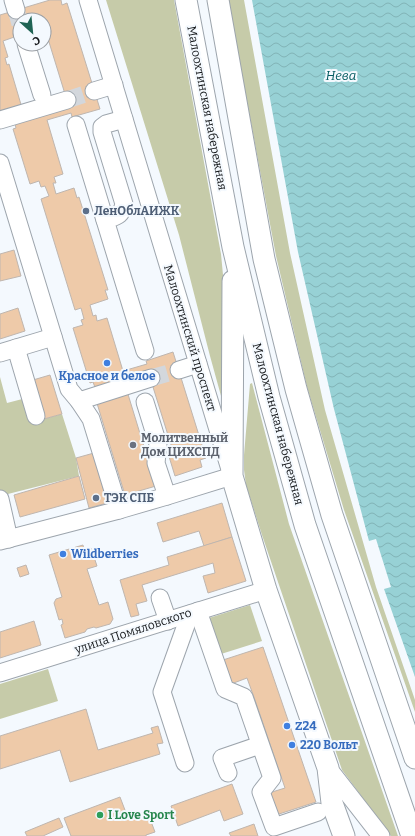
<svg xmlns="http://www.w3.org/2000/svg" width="415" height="836" font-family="Bitter,serif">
<defs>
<pattern id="water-waves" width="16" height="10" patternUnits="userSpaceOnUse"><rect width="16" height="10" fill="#97d1d5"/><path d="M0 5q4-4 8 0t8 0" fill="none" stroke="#81b3b6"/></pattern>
</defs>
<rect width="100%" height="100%" fill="#f4f9fe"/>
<!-- green -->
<g fill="#c6cba9">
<path d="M106 0H174L221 254 225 296 226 414 210 356 179 235Z"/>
<path d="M228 0H244L290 253 325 410 376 587 415 700V712L344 510 307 387 276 256Z"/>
<path d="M0 377 7 403 30 397 36 416 44 419 62 414 76 458 79 476 0 496Z"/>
<path d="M252 383 289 524 398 836H391L342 770 262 535 246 485 244 470V455L250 384Z"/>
<path d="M250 605 262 641 221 654 209 618Z"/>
<path d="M48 669 58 701 0 719V684Z"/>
</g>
<!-- water -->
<path fill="url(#water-waves)" d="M252 0H415V677L384 589 391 587 376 539 369 541 334 409 298 252Z"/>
<!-- building -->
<g fill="#eecaa9" stroke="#bfb6af">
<path d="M50 0H61L62 5 67 3 100 109 72 117 71 113 47 120 63 174 54 177 56 183H53L56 194 74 188 77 198 79 197 108 290H105L108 299 90 305 93 316 96 315 97 321 107 318 123 371 147 364 146 361 173 352 206 458 200 460 202 467 175 476 167 450 172 448 148 371 96 390 93 382 90 383 73 328 83 325 81 320 84 319 81 308 75 310 41 199 49 196 45 186 41 187 39 181 30 184 13 129 16 128 14 120 69 107 45 29 44 30V20H20V35L3 41 8 57 5 58 7 65 9 64 22 108 0 114V15Z"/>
<path d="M14 250 21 276 0 281V254Z"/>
<path d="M18 308 25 331 0 339V314Z"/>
<path d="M50 375 62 414 44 419 33 380Z"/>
<path d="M127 391 156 486 125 495 96 400Z"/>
<path d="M94 453 107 503 89 508 76 458Z"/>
<path d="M79 476 85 499 20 517 14 495Z"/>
<path d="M222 503 232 537 204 546 199 531 163 542 157 523Z"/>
<path d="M232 537 246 581 208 593 203 576 215 573 213 563 142 585 147 601 136 604 139 615 131 617 120 580 169 565 167 557Z"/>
<path d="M83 545 84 550 91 548 97 566 87 569 99 605 108 602 113 619 110 624 96 628 94 627 87 629 85 632 65 638 61 625 63 624 62 619 59 620 54 603 56 599 62 597 49 555Z"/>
<path d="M26 565 29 574 20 577 17 568Z"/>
<path d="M34 621 41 645 0 658V632Z"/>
<path d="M263 647 316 802 276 815 269 793 285 788 255 700 247 678 231 684 223 660Z"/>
<path d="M86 709 98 750 153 733 151 728 158 726 163 743 157 744 160 754 70 782 60 750 0 769V736Z"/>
<path d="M232 784 243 814 224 821 220 810 178 826 171 806Z"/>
<path d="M120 797 128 818 147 811 155 832 146 835V836H71L64 818Z"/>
<path d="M59 818 63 827 43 836H27L25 832Z"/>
<path d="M254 824 258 836H231L229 833Z"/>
</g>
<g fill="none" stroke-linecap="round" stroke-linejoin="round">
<!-- minor-tunnel -->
<g stroke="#d3d7dc" stroke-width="17" stroke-dasharray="17 8" stroke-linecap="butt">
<path d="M16 10 20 24"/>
<path d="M67 100 94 91"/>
<path d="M151 378 179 370"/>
</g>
<!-- minor casing -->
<g stroke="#9da5ad" stroke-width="19">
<g id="minor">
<path d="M13 0 16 10"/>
<path d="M26 44 42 95"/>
<path d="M94 91 114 85"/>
<path d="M0 120 67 100"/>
<path d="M76 125 145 351"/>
<path d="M0 163 69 389 79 401 91 419 119 510 167 496 232 476 88 0"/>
<path d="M105 220C116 216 121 217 124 204L102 132V127L106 124 124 119"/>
<path d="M16 348 36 416"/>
<path d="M0 353 53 337"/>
<path d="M179 370 198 364"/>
<path d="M79 401 151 378"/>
<path d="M145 402 158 444 156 463 167 496"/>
<path d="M0 499 9 539"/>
<path d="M0 541 119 510"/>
<path d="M160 598 168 621"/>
<path d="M198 611 225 689 244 697 272 778 261 792 274 827 318 812"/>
<path d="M0 673 266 590"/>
<path d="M185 763 162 692 190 614"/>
<path d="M328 768 381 836"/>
<path d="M228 773 222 758 260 745"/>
</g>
</g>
<!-- major casing -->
<g stroke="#9da5ad" stroke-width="23">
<g id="major">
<path d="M186 0 233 247 269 397 305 525 412 836"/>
<path d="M218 0 264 259 296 389 332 515 415 758"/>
<path d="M233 281 232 476 266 590 328 768 332 803 344 836"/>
</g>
</g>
<!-- minor -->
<use href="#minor" stroke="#fff" stroke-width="17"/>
<!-- major -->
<use href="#major" stroke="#fff" stroke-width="21"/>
</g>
<!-- markers -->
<g fill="#5c6f8a" stroke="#f4f9fe" stroke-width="1.5">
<circle cx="86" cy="211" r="4"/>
<circle cx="96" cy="498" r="4"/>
</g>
<g fill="#3f7fe0" stroke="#f4f9fe" stroke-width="1.5">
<circle cx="107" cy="363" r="4"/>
<circle cx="63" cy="554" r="4"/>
<circle cx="287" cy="726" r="4"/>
<circle cx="292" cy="745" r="4"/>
</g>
<circle fill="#6b7280" stroke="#f4f9fe" stroke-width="1.5" cx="133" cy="445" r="4"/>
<circle fill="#2e9e5b" stroke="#f4f9fe" stroke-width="1.5" cx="100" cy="815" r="4"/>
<g text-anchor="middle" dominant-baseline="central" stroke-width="4" stroke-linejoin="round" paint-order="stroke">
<!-- street labels -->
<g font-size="12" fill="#16191c" stroke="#f4f9fe">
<text transform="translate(207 108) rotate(79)">Малоохтинская набережная</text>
<text transform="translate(190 338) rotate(73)">Малоохтинский проспект</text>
<text transform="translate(278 424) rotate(75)">Малоохтинская набережная</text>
<text transform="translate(133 631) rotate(-18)">улица Помяловского</text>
</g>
<!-- service labels -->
<g font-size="12" font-weight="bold" fill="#4e5e75" stroke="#f4f9fe" text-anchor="start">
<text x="94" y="211">ЛенОблАИЖК</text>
<text x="104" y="498">ТЭК СПБ</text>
</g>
<!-- shop labels -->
<g font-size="12" font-weight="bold" fill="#366cbe" stroke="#f4f9fe" text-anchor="start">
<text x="107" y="376" text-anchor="middle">Красное и белое</text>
<text x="71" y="554">Wildberries</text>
<text x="295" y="726">Z24</text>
<text x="300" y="745">220 Вольт</text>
</g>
<!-- worship labels -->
<g font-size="12" font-weight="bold" fill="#5b616d" stroke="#f4f9fe" text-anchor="start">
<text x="141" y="438">Молитвенный<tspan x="141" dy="14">Дом ЦИХСПД</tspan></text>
</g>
<!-- leisure labels -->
<g font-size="12" font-weight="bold" fill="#27864d" stroke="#f4f9fe" text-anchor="start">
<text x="108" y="815">I Love Sport</text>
</g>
<!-- water labels -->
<g font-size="13" font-style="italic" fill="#035a60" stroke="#f4f9fe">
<text x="341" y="75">Нева</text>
</g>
</g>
<!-- north arrow -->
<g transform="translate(32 32) rotate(153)"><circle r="19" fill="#f4f9fe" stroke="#9b9fa4"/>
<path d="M0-3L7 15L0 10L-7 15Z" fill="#1f6354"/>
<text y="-6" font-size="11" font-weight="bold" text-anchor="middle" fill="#16191c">С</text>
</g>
</svg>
